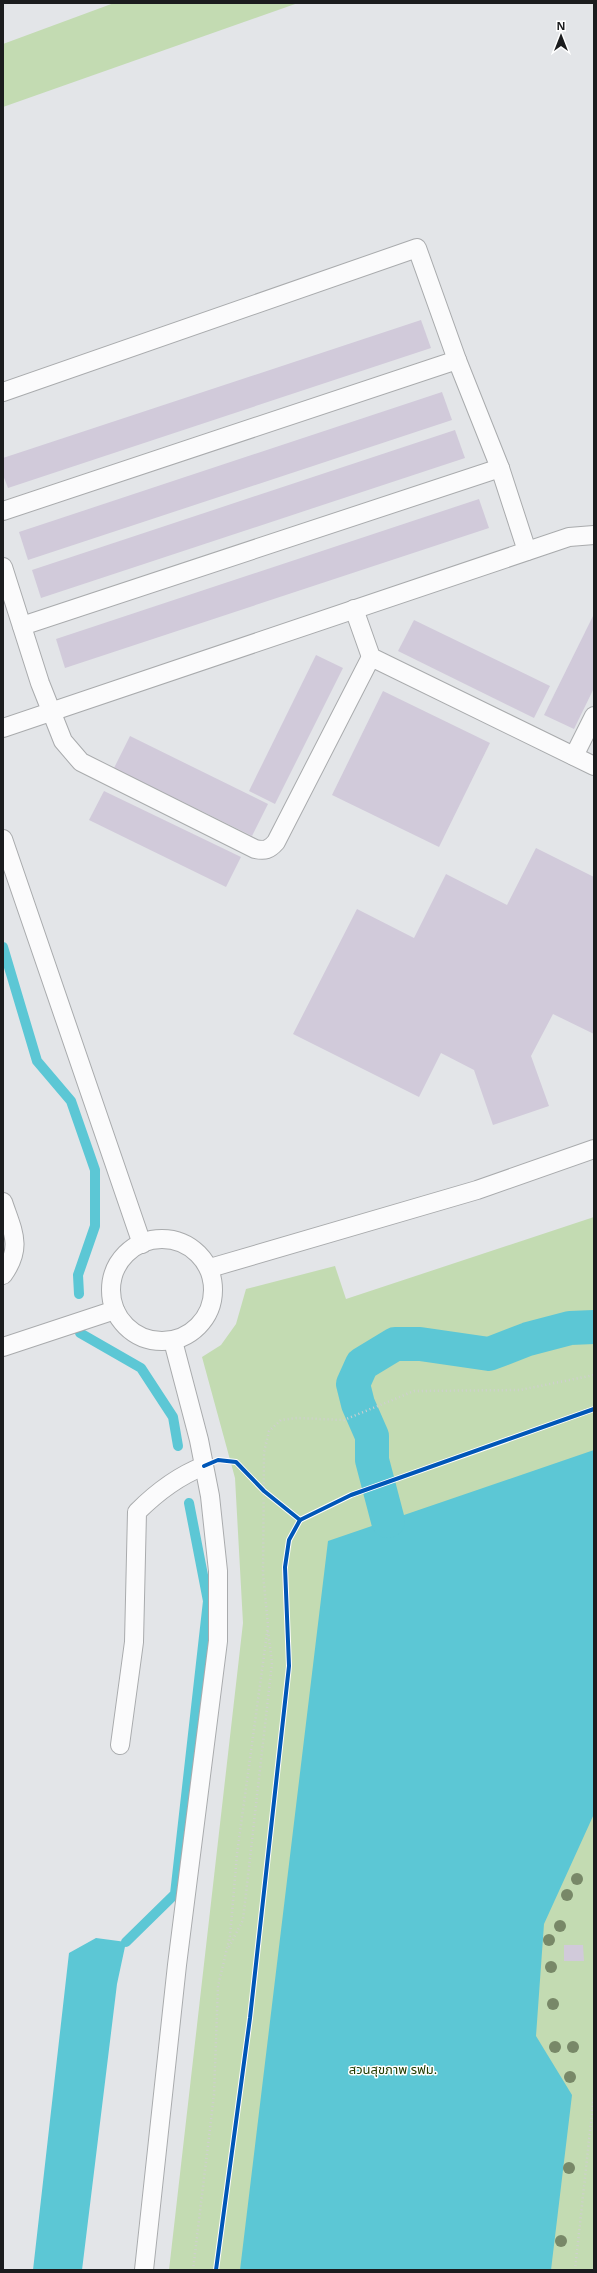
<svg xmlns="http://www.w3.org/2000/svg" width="597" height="2273" font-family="'Open Sans','Noto Sans Thai',sans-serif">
<rect width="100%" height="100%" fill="#e3e5e8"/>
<!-- green -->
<g fill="#c3dbb2">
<path d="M114 3H298L3 107V44Z"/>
<path d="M594 1217V2270H169L243 1623 235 1478 202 1357 221 1345 236 1324 246 1289 335 1266 346 1299Z"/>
</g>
<!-- water -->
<g fill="#5cc7d5">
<path d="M594 1450V1814L544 1924 536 2036 572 2095 551 2270H240L328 1541Z"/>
<path d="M96 1938 126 1942 117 1984 82 2270H33L69 1953Z"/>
</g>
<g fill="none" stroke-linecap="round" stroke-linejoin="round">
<!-- stream -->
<g stroke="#5cc7d5" stroke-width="10">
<path d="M3 947 37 1061 71 1101 95 1170V1226L78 1275 79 1294"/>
<path d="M80 1333 141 1368 173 1417 178 1446"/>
<path d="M126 1942 175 1894 208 1601 189 1503"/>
</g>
<!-- canal -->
<path stroke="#5cc7d5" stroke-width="34" d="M388 1521 372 1460V1436L358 1404 353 1384 362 1364 395 1344H420L489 1354 528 1339 570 1328 594 1327"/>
</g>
<!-- building -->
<g fill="#d1cada">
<path d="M421 320 431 348 8 488 3 475V458Z"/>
<path d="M442 392 452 420 28 560 19 532Z"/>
<path d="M455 430 465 458 41 598 32 570Z"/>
<path d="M479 499 489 528 65 668 56 639Z"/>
<path d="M594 614V688L574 729 544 715Z"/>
<path d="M414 620 550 686 534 718 398 651Z"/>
<path d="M316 655 343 668 275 804 249 791Z"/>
<path d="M383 691 490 743 439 847 332 795Z"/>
<path d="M130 736 268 804 252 836 114 768Z"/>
<path d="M104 791 241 857 226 887 89 820Z"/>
<path d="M536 848 594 877V1034L553 1014 531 1056 549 1106 493 1125 474 1070 441 1053 419 1097 293 1034 357 909 414 938 446 874 507 905Z"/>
<path d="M564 1945H583L584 1961H564Z"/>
</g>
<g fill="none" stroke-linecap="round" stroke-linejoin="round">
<!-- service casing -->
<g stroke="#a9abad" stroke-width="20">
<g id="service">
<path d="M3 392 417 248 457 360"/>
<path d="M3 511 457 360 500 468 527 551"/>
<path d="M3 567 40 683 63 741 81 762 255 849C265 851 269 850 276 842L371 657"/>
<path d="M354 609 371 657 594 766"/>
<path d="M22 626 500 468"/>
<path d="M3 728 569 537 594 535"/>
<path d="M574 756 594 716"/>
<path d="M3 839 142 1244"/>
<path d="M3 1202C13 1232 23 1247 3 1275"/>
<circle cx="162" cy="1290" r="51"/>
<path d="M210 1268 477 1190 594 1149"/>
<path d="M3 1347 115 1310"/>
<path d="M120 1745 134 1642 137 1512C157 1492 178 1476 204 1466"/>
<path d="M144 2270 177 1965 218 1641V1571L210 1496 199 1440 173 1341"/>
</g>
</g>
<!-- path -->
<g stroke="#cfcfcf" stroke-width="2.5" stroke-dasharray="1 3" stroke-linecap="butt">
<path d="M229 1947 243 1920 272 1663 268 1631"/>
<path d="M193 2270 214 2095 218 1986 230 1936 237 1854 268 1626 263 1574 264 1452 269 1431 281 1420 297 1418 344 1420 414 1391 520 1390 594 1375"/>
<path d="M575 2270 594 2094"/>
</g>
<!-- service -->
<use href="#service" stroke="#fbfbfc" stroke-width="18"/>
<!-- cycleway casing -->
<g stroke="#fff" stroke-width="6">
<g id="cycleway">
<path d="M204 1466 218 1460 236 1462 264 1491 300 1520"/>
<path d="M216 2270 250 2018 289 1666 285 1567 289 1540 300 1520 351 1495 594 1409"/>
</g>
</g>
<!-- cycleway -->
<use href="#cycleway" stroke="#0057b8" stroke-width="4"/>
</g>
<!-- trees -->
<g fill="#788868">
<circle cx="577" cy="1879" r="6"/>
<circle cx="567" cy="1895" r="6"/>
<circle cx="560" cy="1926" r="6"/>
<circle cx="549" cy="1940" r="6"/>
<circle cx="551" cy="1967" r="6"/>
<circle cx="553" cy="2004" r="6"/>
<circle cx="555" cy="2047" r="6"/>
<circle cx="573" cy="2047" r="6"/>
<circle cx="570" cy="2077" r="6"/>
<circle cx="569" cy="2168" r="6"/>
<circle cx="561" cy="2241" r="6"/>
</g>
<g text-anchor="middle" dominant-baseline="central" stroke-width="3" stroke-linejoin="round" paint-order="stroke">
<!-- park labels -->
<g font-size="13" fill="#213c00" stroke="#fff">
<text x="393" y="2069">สวนสุขภาพ รฟม.</text>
</g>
</g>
<!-- border -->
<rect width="597" height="2273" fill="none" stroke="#1b1c1e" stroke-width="8"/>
<!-- north arrow -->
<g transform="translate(561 36)" stroke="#ffffff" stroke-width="3" paint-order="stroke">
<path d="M0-3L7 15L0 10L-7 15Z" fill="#1b1c1e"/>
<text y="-6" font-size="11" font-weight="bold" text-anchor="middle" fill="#1b1c1e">N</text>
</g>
</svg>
